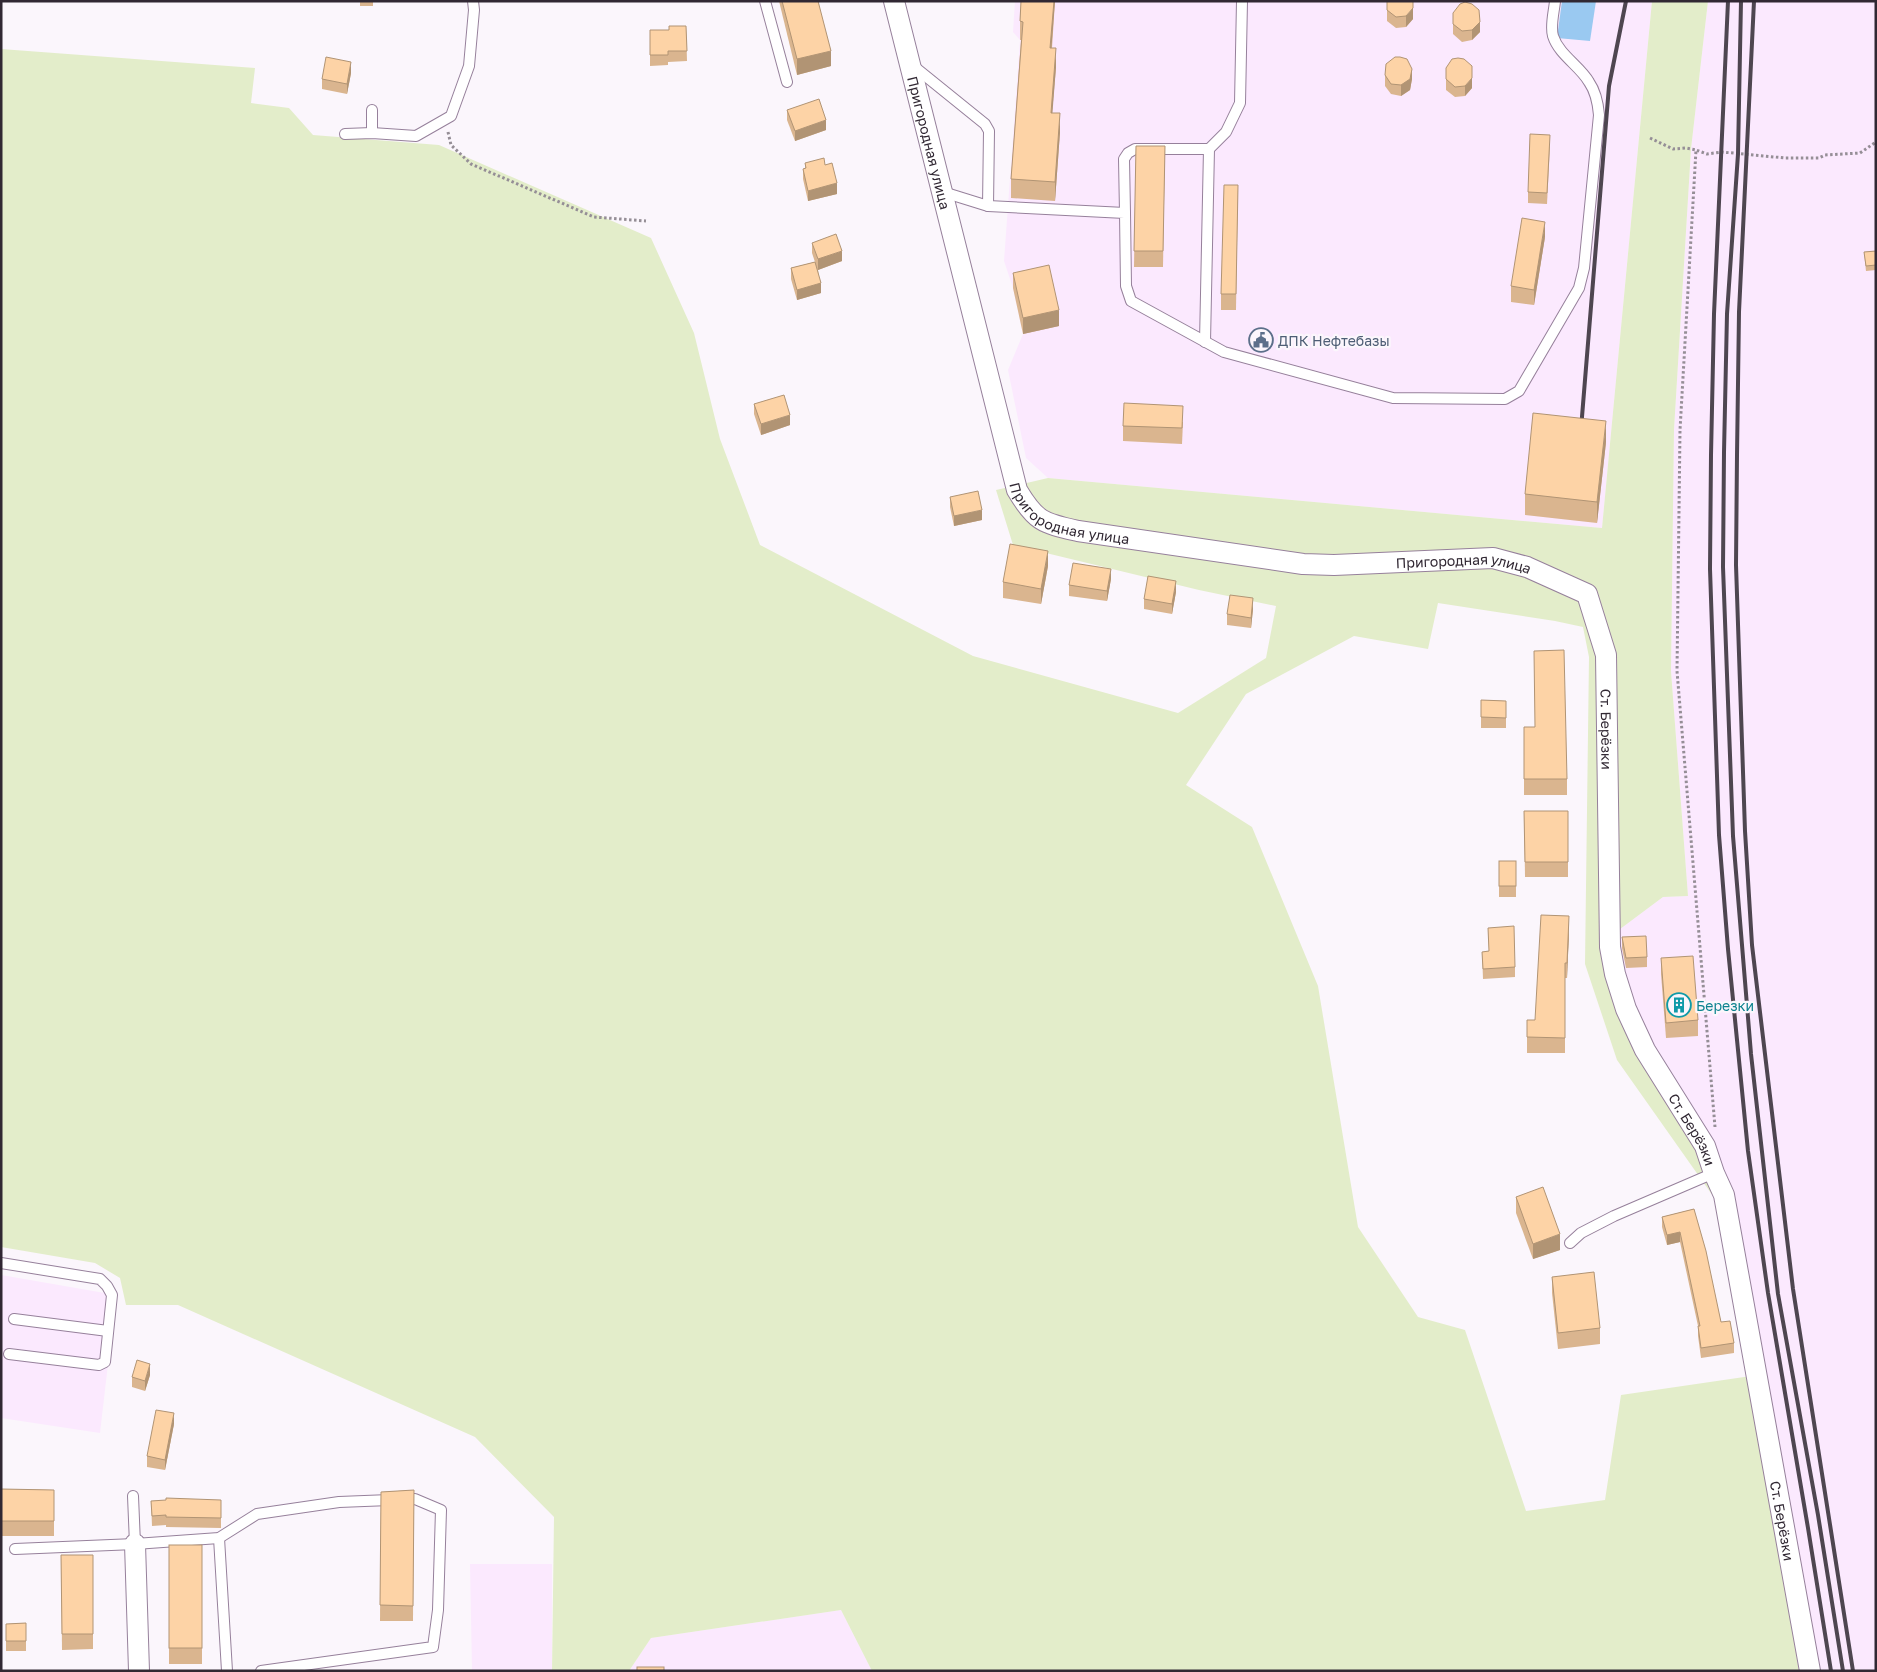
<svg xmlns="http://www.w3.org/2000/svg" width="1877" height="1672" font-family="'Golos Text',sans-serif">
<rect width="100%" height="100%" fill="#fbf6fc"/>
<!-- built -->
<g fill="#fbe9fe">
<path d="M1015 1H1652L1602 528 1048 478 1026 458 1008 370 1023 334 1013 288 1004 261 1020 40 1013 32Z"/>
<path d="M1708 1H1876V1671H1799L1751 1376 1720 1206 1603 941 1663 897 1688 896 1671 671 1674 430 1691 149Z"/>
<path d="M1 1275 116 1295 100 1433 1 1418Z"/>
<path d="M470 1564H552V1671H472Z"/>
<path d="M841 1610 872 1671H629L651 1638Z"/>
</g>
<!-- green -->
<path fill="#e3edca" d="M1652 1H1708L1691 149 1674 430 1671 671 1688 896 1663 897 1604 941 1700 1149 1720 1206 1617 1060 1585 964 1589 657 1583 627 1555 621 1438 603 1428 649 1354 636 1246 694 1186 785 1252 827 1318 986 1358 1227 1418 1317 1465 1330 1526 1511 1605 1500 1621 1395 1751 1376 1799 1671H872L841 1610 651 1638 629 1671H552L554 1517 475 1437 178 1305H126L120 1278 95 1263 1 1247V49L255 68 251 103 289 108 313 135 439 145 651 238 694 333 720 439 760 545 973 656 1178 713 1266 658 1276 606 1199 590 1013 545 996 490 1048 478 1602 528Z"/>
<!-- water -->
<path fill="#9ac9f1" d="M1562 1H1596L1590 41 1557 38Z"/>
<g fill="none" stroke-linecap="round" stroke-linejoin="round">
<!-- lane casing -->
<g stroke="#96809b" stroke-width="12">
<g id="lane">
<path d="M765 1 787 82"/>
<path d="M912 65 985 124 989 131 988 206"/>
<path d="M372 133V110"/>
<path d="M345 134 372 133 416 136 451 116 469 66 474 10 473 1"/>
<path d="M943 192 988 206 1125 213 1126 286 1131 301 1224 352 1393 398 1505 399 1519 391 1579 288 1584 268 1599 115C1598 103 1596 92 1589 82 1580 66 1559 55 1553 36 1550 26 1554 12 1555 1"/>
<path d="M1125 213 1124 159 1128 153 1135 149H1209"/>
<path d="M1205 342 1209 149 1226 132 1240 103 1242 1"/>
<path d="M1570 1243 1581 1233 1614 1216 1714 1173"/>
<path d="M1 1263 100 1279 107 1286 112 1295 105 1362 99 1365 9 1354"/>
<path d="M14 1319 108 1331"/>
<path d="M133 1496 135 1544"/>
<path d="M219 1538 227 1671"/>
<path d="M15 1549 135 1544 219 1538 257 1514 339 1502 415 1499 441 1510 438 1610 433 1647 261 1671"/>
</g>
</g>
<!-- street casing -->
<g stroke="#96809b" stroke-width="22">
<g id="street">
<path id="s1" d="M894 1 1017 490C1036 522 1043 523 1078 531L1303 564 1334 565 1493 558 1527 567 1587 594 1606 655 1610 947 1615 974 1626 1009 1645 1050 1705 1146 1714 1173 1724 1195 1810 1671"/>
<path d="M135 1544 139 1671"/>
</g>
</g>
<!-- path -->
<g stroke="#958e96" stroke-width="3" stroke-dasharray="2.5 2.5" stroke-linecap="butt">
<path d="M448 132 451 145 471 164 594 217 646 221"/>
<path d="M1650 138 1673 149 1686 148 1696 150"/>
<path d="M1715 1127 1677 671 1680 430 1696 150 1707 154 1722 152 1785 158H1819L1825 155 1860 153 1876 142"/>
</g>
<!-- lane -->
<use href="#lane" stroke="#fff" stroke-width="10"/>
<!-- street -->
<use href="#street" stroke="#fff" stroke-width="20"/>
<!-- rail -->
<g stroke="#4e4650" stroke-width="4">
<path d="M1728 1 1714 314 1711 455 1710 569 1719 835 1728 949 1748 1151 1768 1293 1808 1528 1831 1671"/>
<path d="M1741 1 1738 154 1727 314 1724 452 1723 567 1733 836 1751 1054 1778 1294 1818 1515 1843 1671"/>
<path d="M1754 1 1739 312 1737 455 1736 565 1745 831 1752 945 1793 1289 1853 1671"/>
<path d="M1581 429 1609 86 1626 1"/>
</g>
</g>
<!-- wall -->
<g fill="#dab58f">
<rect x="360" y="1" width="13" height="5"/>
<path d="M779 1H818L831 66 797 75Z"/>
<path d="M1021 1H1055L1052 48 1056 67 1052 113 1060 132 1055 201 1011 198V179L1021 40H1020V21Z"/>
<path d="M1387 1 1413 19 1406 27 1396 28 1387 21Z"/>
<path d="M1453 13 1480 32 1472 40 1462 42 1453 34Z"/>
<path d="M686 26 687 61 668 62V65L650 66V30H669Z"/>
<path d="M1446 68 1472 88 1465 96 1455 97 1446 90Z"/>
<path d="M351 73 347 94 322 89V79Z"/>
<path d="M1385 75 1412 79 1410 90 1401 96 1391 94 1385 86Z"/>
<path d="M787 110 826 130 795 141 787 120Z"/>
<path d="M1550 145 1547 204 1528 203V192Z"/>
<path d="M1136 146H1165L1163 267H1134Z"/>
<path d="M805 163 825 165 837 194 808 201 803 179V169L805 168Z"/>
<path d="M1238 185 1236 310H1221V294Z"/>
<path d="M1545 237 1534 305 1511 302V286Z"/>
<path d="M812 243 842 261 818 270 821 293 797 300 791 279V268L815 262 812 253Z"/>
<path d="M1876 251V270L1866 271 1864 252Z"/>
<path d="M1013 273 1059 326 1023 334 1013 288Z"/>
<path d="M754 404 790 425 761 435 754 414Z"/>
<path d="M1183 422 1182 444 1123 441V426Z"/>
<path d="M1606 442 1597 523 1525 515V494Z"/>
<path d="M950 497 982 520 954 526 950 507Z"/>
<path d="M1048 566 1041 604 1003 598V582Z"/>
<path d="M1111 579 1107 601 1069 596V585Z"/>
<path d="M1176 592 1172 614 1144 609V599Z"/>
<path d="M1253 609 1251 628 1227 625V614Z"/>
<path d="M1481 700 1506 701V728H1481Z"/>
<path d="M1524 727 1567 779V795H1524Z"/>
<path d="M1524 811H1568V877H1525Z"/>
<rect x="1499" y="861" width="17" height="36"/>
<path d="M1488 928 1515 967V977L1483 979 1482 952 1489 951Z"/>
<path d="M1569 932 1567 978H1565V1053H1527V1020H1535Z"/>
<path d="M1622 937 1647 957V967L1626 968 1622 948Z"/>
<path d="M1661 958 1698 1020V1036L1666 1038 1661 974Z"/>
<path d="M1516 1197 1560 1250 1533 1259 1516 1213Z"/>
<path d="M1694 1209 1721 1322 1734 1343V1353L1701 1358 1698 1336V1326L1680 1242 1667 1245 1662 1227V1217Z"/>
<path d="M1552 1277 1600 1328V1344L1558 1349 1552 1293Z"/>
<path d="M150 1375 145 1391 132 1387V1377Z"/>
<path d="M174 1424 165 1470 147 1467V1456Z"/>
<path d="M1 1489 54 1490V1536H1Z"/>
<path d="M414 1490 413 1621H380L381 1492Z"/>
<path d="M221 1500V1528L166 1527V1525L152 1526 151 1501Z"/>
<rect x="169" y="1545" width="33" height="119"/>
<path d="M61 1555H93V1649L62 1650Z"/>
<path d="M26 1623V1651H6V1624Z"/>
</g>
<!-- shaded-wall -->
<g fill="#b19474">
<path d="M1054 1H1055L1050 66V48Z"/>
<path d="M1413 8V19L1406 27V16Z"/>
<path d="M1480 22V32L1472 40V30Z"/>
<path d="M1056 48V67L1051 131V113Z"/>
<path d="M831 51V66L797 75V59Z"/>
<path d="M351 62V73L347 94V84Z"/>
<path d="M1412 69V79L1410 90 1401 96V85Z"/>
<path d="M1472 78V88L1465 96V86Z"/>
<path d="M1060 113V132L1055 201V182Z"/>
<path d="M826 120V130L795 141V131Z"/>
<path d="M837 183V194L808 201V191Z"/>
<path d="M1545 222V237L1534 305V290Z"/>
<path d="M842 251V261L818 270V259Z"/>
<path d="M821 283V293L797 300V290Z"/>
<path d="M1059 310V326L1023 334V318Z"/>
<path d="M790 415V425L761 435V424Z"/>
<path d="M1606 421V442L1597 523V502Z"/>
<path d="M982 510V520L954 526V516Z"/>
<path d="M1048 551V566L1041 604V589Z"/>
<path d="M1111 569V579L1107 601V591Z"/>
<path d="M1176 581V592L1172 614V604Z"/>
<path d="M1253 598V609L1251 628V618Z"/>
<path d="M1569 916V932L1567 978V963Z"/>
<path d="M1680 1232V1242L1667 1245V1235Z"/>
<path d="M1560 1234V1250L1533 1259V1244Z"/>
<path d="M150 1364V1375L145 1391V1381Z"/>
<path d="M174 1413V1424L165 1470V1460Z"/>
</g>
<!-- building -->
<g fill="#fdd3a6" stroke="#b19474">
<path d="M782 1H818L831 51 797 59Z"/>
<path d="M1021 1H1054L1050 48H1056L1051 113H1060L1055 182 1011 179 1023 22 1020 21Z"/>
<path d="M1387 1H1413V8L1406 16 1396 17 1387 10Z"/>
<path d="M1465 2 1472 4 1479 10 1480 22 1472 30 1462 31 1453 24V13L1460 4Z"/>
<path d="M669 26H686L687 51H668V55H650V30H669Z"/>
<path d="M326 57 351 62 347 84 322 79Z"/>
<path d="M1395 57H1400L1407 59 1412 69 1410 79 1401 85 1391 84 1385 75 1386 64Z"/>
<path d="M1458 58 1464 59 1472 66V78L1465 86 1455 87 1446 79V68L1452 59Z"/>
<path d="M819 99 826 120 795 131 787 110Z"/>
<path d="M1530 134 1550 135 1547 193 1528 192Z"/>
<path d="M1136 146H1165L1163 251H1134Z"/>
<path d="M824 158 825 165 832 163 837 183 808 191 803 169 806 168 805 163Z"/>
<path d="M1224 185H1238L1236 294H1221Z"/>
<path d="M1522 218 1545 222 1534 290 1511 286Z"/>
<path d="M836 234 842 251 818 259 812 243Z"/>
<path d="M1876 251V265L1866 266 1864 252Z"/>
<path d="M815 262 821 283 797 290 791 268Z"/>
<path d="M1049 265 1059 310 1023 318 1013 273Z"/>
<path d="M784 395 790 415 761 424 754 404Z"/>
<path d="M1124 403 1183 406 1182 428 1123 426Z"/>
<path d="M1533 413 1606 421 1597 502 1525 494Z"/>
<path d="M978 491 982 510 954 516 950 497Z"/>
<path d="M1010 544 1048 551 1041 589 1003 582Z"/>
<path d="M1073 563 1111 569 1107 591 1069 585Z"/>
<path d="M1148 576 1176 581 1172 604 1144 599Z"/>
<path d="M1230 595 1253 598 1251 618 1227 614Z"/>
<path d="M1564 650 1567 779H1524V727H1535L1534 651Z"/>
<path d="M1481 700 1506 701V718L1481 717Z"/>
<path d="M1524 811H1568V862H1525Z"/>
<rect x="1499" y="861" width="17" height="25"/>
<path d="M1541 915 1569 916 1567 963H1565V1038L1527 1037V1020H1535Z"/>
<path d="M1514 926 1515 967 1483 969 1482 952 1489 951 1488 928Z"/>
<path d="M1646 936 1647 957 1626 958 1622 937Z"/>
<path d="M1693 956 1698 1020 1666 1023 1661 958Z"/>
<path d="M1543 1187 1560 1234 1533 1244 1516 1197Z"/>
<path d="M1694 1209 1706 1251 1721 1322 1730 1321 1734 1343 1701 1348 1698 1326H1700L1680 1232 1667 1235 1662 1217Z"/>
<path d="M1594 1272 1600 1328 1558 1333 1552 1277Z"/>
<path d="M137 1360 150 1364 145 1381 132 1377Z"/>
<path d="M156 1410 174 1413 165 1460 147 1456Z"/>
<path d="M1 1489 54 1490V1521H1Z"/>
<path d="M414 1490 413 1606 380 1605 381 1492Z"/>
<path d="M166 1498 221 1500V1518L166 1517V1515L152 1516 151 1501 166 1500Z"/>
<rect x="169" y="1545" width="33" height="103"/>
<path d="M61 1555H93V1634H62Z"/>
<path d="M26 1623V1641H6V1624Z"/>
<rect x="637" y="1667" width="27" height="4"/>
</g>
<!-- icons -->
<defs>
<g id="civic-ring" transform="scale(1.25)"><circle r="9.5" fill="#fbf6fc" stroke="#5c6f8a" stroke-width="1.5"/><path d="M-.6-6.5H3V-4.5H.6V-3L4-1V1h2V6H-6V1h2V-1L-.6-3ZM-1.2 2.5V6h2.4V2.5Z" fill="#5c6f8a"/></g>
<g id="building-ring" transform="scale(1.25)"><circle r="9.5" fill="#fbf6fc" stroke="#0f9aa8" stroke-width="1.5"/><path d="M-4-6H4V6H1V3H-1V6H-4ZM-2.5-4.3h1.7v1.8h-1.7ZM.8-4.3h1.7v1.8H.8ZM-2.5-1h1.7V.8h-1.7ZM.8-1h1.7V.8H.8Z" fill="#0f9aa8"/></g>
</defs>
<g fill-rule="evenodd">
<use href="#civic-ring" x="1261" y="340"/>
<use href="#building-ring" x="1679" y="1005"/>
</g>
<g text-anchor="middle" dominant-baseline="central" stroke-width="4.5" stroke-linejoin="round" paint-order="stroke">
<!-- street labels -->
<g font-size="14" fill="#312833" stroke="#fbf6fc">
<text stroke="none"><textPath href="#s1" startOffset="146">Пригородная улица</textPath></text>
<text stroke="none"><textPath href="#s1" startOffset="565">Пригородная улица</textPath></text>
<text stroke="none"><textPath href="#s1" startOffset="970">Пригородная улица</textPath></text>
<text stroke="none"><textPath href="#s1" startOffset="1238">Ст. Берёзки</textPath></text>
<text stroke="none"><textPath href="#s1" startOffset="1658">Ст. Берёзки</textPath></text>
<text stroke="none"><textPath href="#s1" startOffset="2062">Ст. Берёзки</textPath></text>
</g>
<!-- service labels -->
<g font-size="14" fill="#4e5e75" stroke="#fbf6fc" text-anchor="start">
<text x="1278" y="340">ДПК Нефтебазы</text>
</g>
<!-- culture labels -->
<g font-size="14" fill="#0d838f" stroke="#fbf6fc" text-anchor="start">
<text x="1696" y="1005">Березки</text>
</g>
</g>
<!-- border -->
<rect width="1877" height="1672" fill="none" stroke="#312833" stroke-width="5"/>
</svg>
